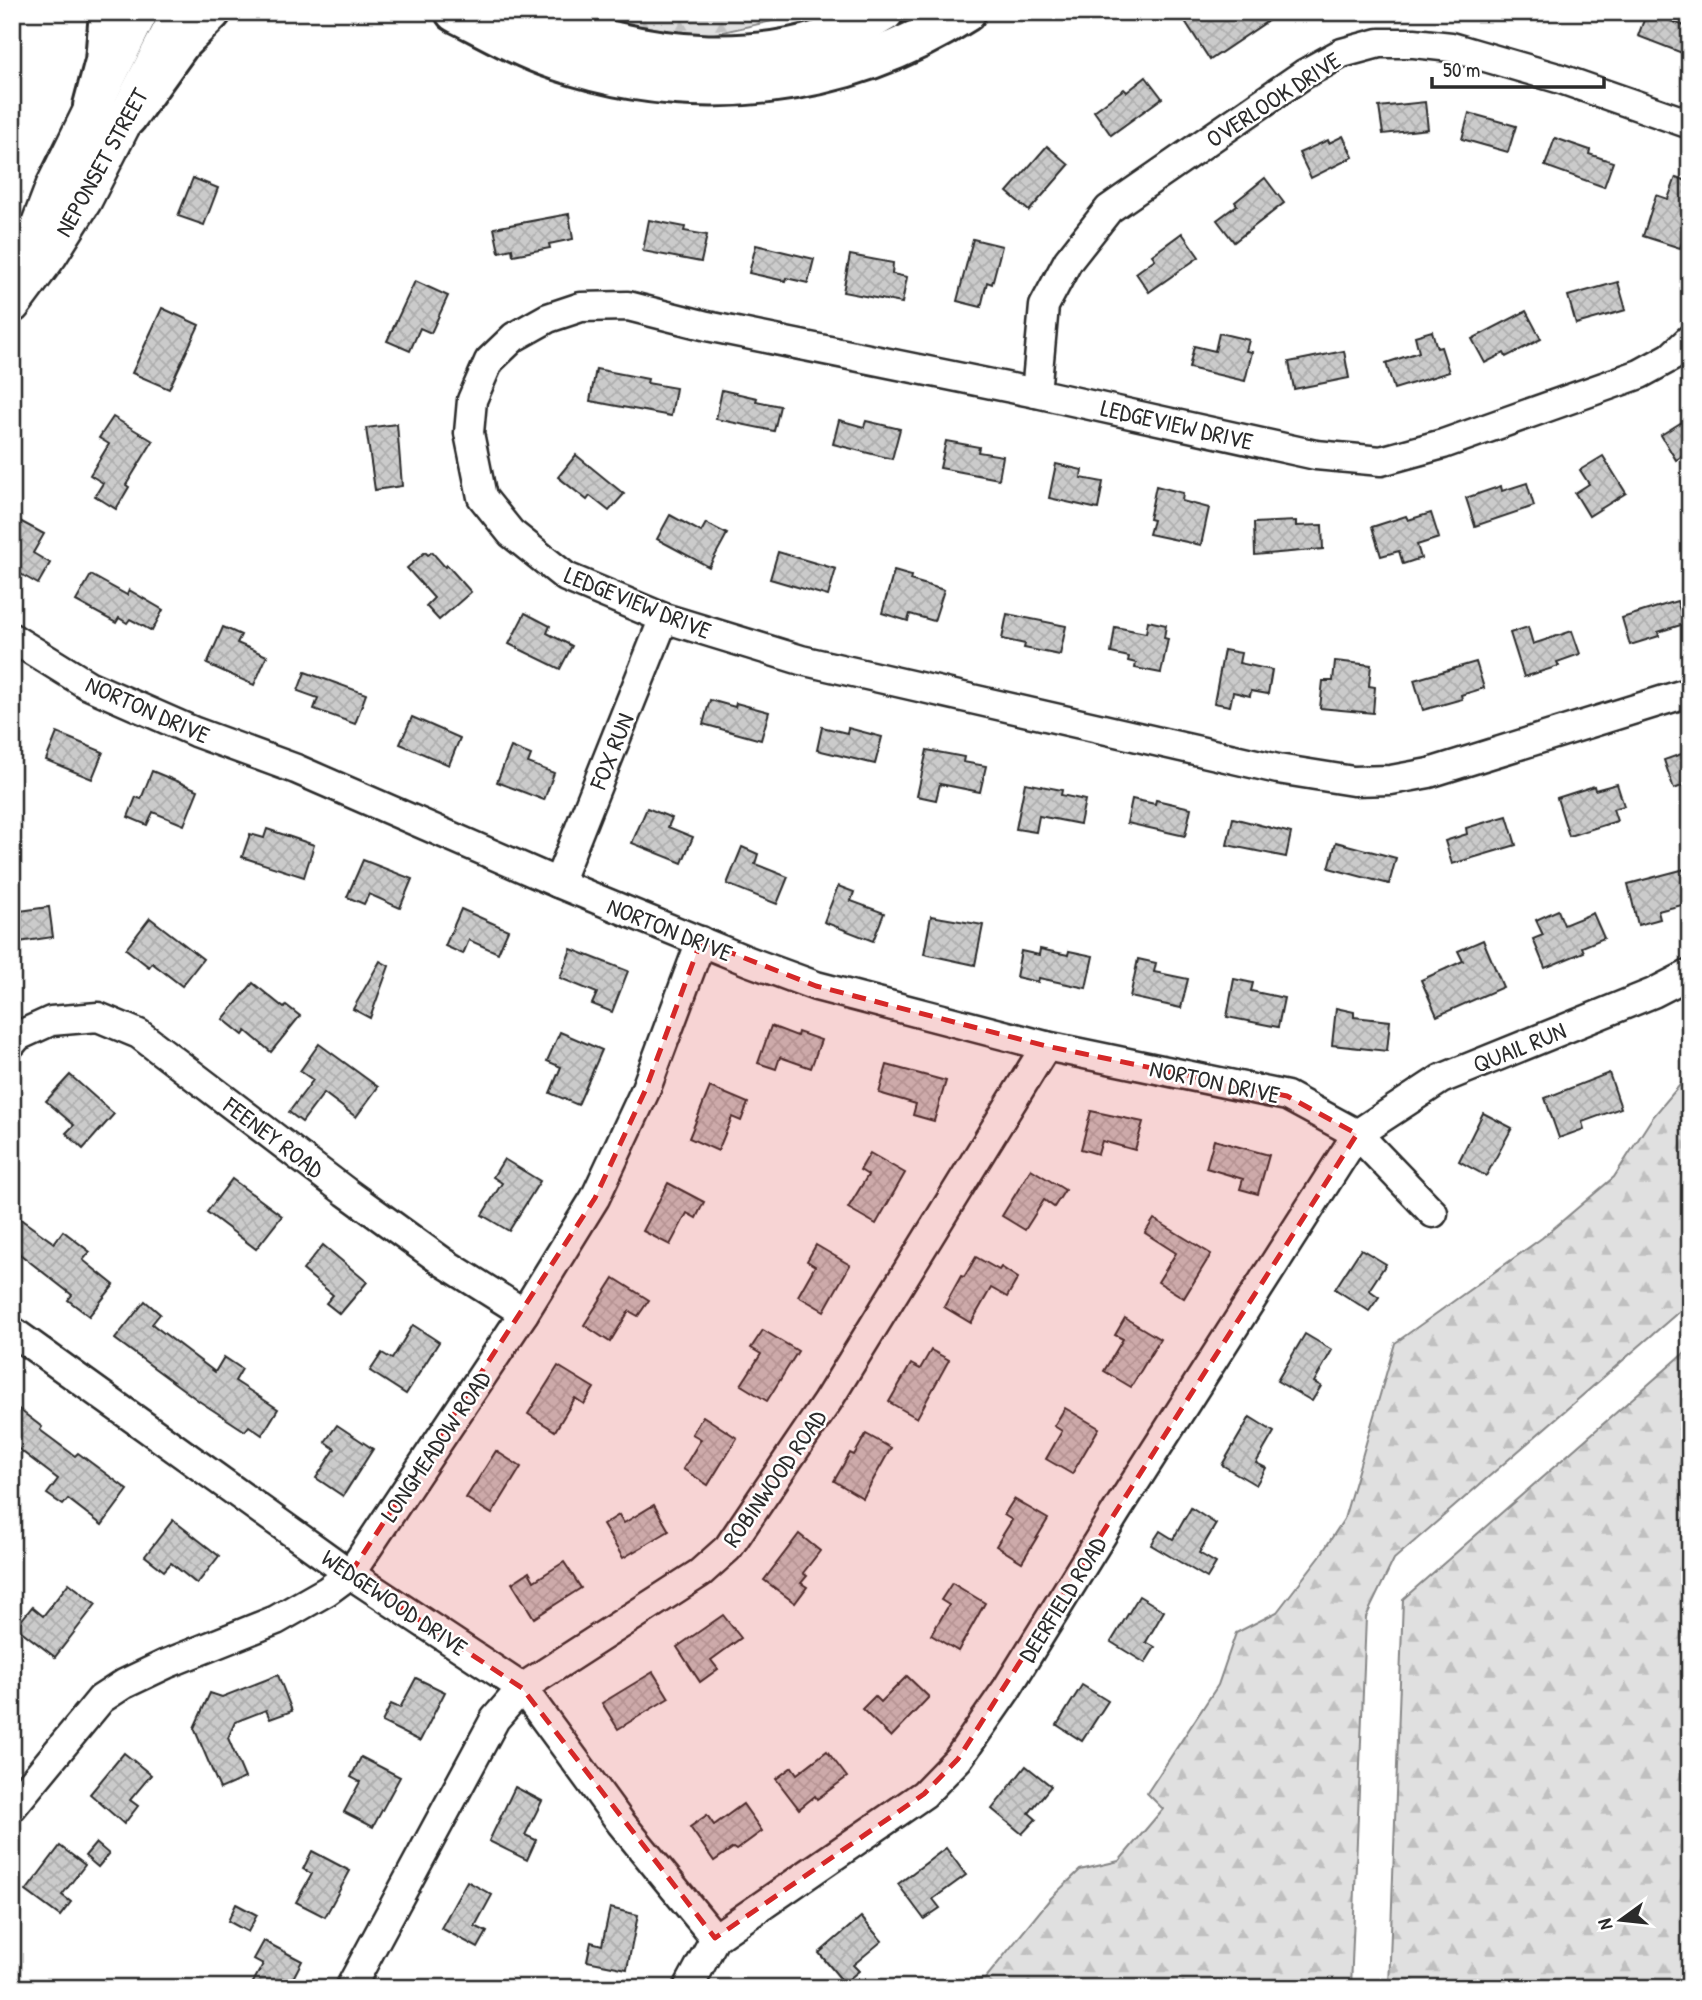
<svg xmlns="http://www.w3.org/2000/svg" width="1702" height="2000" font-family="'Patrick Hand',sans-serif">
<defs>
<pattern id="forest-firs" width="22" height="20" patternUnits="userSpaceOnUse" patternTransform="scale(1.75)"><rect width="22" height="20" fill="#e0e0e0"/><path d="M5 1l3.5 6h-7zM16 11l3.5 6h-7z" fill="#c0c0c0"/></pattern>
<pattern id="building-cross-hatch" width="8" height="8" patternUnits="userSpaceOnUse" patternTransform="scale(1.75)"><rect width="8" height="8" fill="#cbcbcb"/><path d="M0 0l8 8M0 8l8-8" fill="none" stroke="#aeaeae"/></pattern>
</defs>
<rect width="100%" height="100%" fill="#fff"/>
<filter id="ink" filterUnits="userSpaceOnUse"><feTurbulence type="fractalNoise" baseFrequency=".0143" numOctaves="2"/><feDisplacementMap in="SourceGraphic" scale="14" xChannelSelector="R" yChannelSelector="G"/><feConvolveMatrix kernelMatrix="1 2 1 2 8 2 1 2 1" color-interpolation-filters="sRGB"/></filter>
<g filter="url(#ink)">
<!-- forest -->
<g fill="url(#forest-firs)" stroke="#868686" stroke-width="2">
<path d="M579 12H812L705 36 593 19Z"/>
<path d="M1690 1073V1302L1394 1559 1366 1617 1351 1988H938L939 1985 985 1979 1050 1899 1080 1870 1119 1861 1163 1809 1147 1793 1218 1685 1236 1633 1277 1612 1320 1556 1344 1519 1395 1343 1542 1238 1614 1177 1652 1118Z"/>
<path d="M1690 1348V1988H1389L1403 1599Z"/>
</g>
<!-- building -->
<g fill="url(#building-cross-hatch)" stroke="#2b2b2b" stroke-width="2">
<path d="M1198 12H1281L1210 60 1185 21Z"/>
<path d="M1647 12 1690 28V56L1638 36Z"/>
<path d="M1146 77 1162 98 1111 135 1094 111 1124 89 1127 92Z"/>
<path d="M1425 102 1428 129 1383 134 1379 107Z"/>
<path d="M1469 113 1516 126 1508 152 1462 139Z"/>
<path d="M1343 136 1353 157 1311 178 1299 153 1328 140 1329 143Z"/>
<path d="M1555 138 1590 150 1589 154 1613 162 1604 187 1545 166Z"/>
<path d="M1047 146 1069 165 1029 211 1007 192Z"/>
<path d="M1676 177 1690 182V220L1680 248 1643 236 1656 195 1668 199Z"/>
<path d="M193 178 218 188 204 225 178 216Z"/>
<path d="M1265 178 1284 203 1234 242 1217 220 1237 205 1235 202Z"/>
<path d="M569 214 573 239 549 244 550 248 513 255 512 249 499 252 494 228Z"/>
<path d="M649 220 685 227 684 231 707 235 701 262 643 251Z"/>
<path d="M1182 233 1199 257 1149 292 1136 273 1155 259 1152 255Z"/>
<path d="M973 239 1002 246 992 284 987 282 981 307 957 301Z"/>
<path d="M756 245 814 259 808 283 786 278 785 281 749 273Z"/>
<path d="M850 255 893 263 892 274 907 277 902 303 843 292Z"/>
<path d="M415 281 448 296 431 333 420 328 410 351 387 341Z"/>
<path d="M1618 282 1626 310 1576 324 1568 296Z"/>
<path d="M162 308 199 325 169 389 132 373Z"/>
<path d="M1526 311 1541 339 1506 357 1504 353 1485 363 1472 339Z"/>
<path d="M1432 331 1437 348 1441 347 1449 372 1394 389 1386 363 1419 352 1415 336Z"/>
<path d="M1219 333 1249 340 1246 351 1252 352 1245 381 1189 368 1194 346 1215 351Z"/>
<path d="M1344 351 1349 378 1294 389 1289 362Z"/>
<path d="M596 369 648 379 647 383 676 388 671 416 590 401Z"/>
<path d="M722 390 757 398 756 401 780 406 774 431 716 419Z"/>
<path d="M113 417 153 441 126 485 129 487 116 509 95 496 103 483 90 475 109 444 99 438Z"/>
<path d="M1690 417V451L1676 460 1661 435Z"/>
<path d="M839 420 864 427 866 421 900 429 892 459 833 444Z"/>
<path d="M397 424 402 486 375 490 366 428Z"/>
<path d="M946 441 979 447 978 452 1003 456 999 479 940 468Z"/>
<path d="M576 455 624 494 609 511 590 496 587 500 558 477Z"/>
<path d="M1603 456 1626 493 1589 516 1575 493 1589 484 1580 470Z"/>
<path d="M1056 464 1082 470 1081 478 1103 482 1098 509 1049 498Z"/>
<path d="M1527 483 1534 506 1475 526 1466 498 1501 486 1502 491Z"/>
<path d="M1156 486 1183 493 1182 501 1209 508 1201 545 1149 534 1153 520 1149 519Z"/>
<path d="M1431 513 1439 538 1417 545 1421 558 1403 564 1399 551 1381 556 1372 527 1406 516 1408 520Z"/>
<path d="M670 515 701 532 706 523 727 534 709 567 657 539Z"/>
<path d="M18 520 44 534 33 553 50 563 38 584 12 569V531Z"/>
<path d="M1296 521V526L1322 525 1323 549 1255 555 1254 523Z"/>
<path d="M425 552 428 555 432 552 445 567 447 565 471 592 439 620 426 606 434 598 407 568Z"/>
<path d="M778 552 836 569 828 596 770 579Z"/>
<path d="M894 571 911 576 910 580 944 590 934 621 910 614 908 621 882 613Z"/>
<path d="M91 575 127 595 129 590 163 610 152 631 130 619 127 623 119 618 116 623 76 601Z"/>
<path d="M1677 601 1684 624 1658 632 1659 636 1630 645 1622 618Z"/>
<path d="M525 613 550 626 547 633 572 646 560 669 509 644Z"/>
<path d="M1007 614 1066 626 1060 655 1024 648 1025 644 1002 639Z"/>
<path d="M1148 621 1166 625 1164 638 1168 639 1161 673 1135 668 1136 663 1128 661 1129 657 1111 653 1115 627 1146 633Z"/>
<path d="M223 627 241 635 237 643 267 656 254 685 207 664Z"/>
<path d="M1528 627 1533 644 1572 631 1580 654 1557 662 1559 666 1524 677 1510 633Z"/>
<path d="M1224 650 1241 653 1239 663 1272 670 1268 694 1251 691 1250 696 1233 692 1230 706 1214 703Z"/>
<path d="M1335 661 1371 665 1369 686 1375 687 1373 713 1320 708 1323 681H1333Z"/>
<path d="M1476 662 1484 688 1461 695 1462 699 1423 710 1414 680Z"/>
<path d="M305 672 366 694 355 724 314 709 318 698 298 691Z"/>
<path d="M710 700 735 707 736 703 769 712 761 740 703 724Z"/>
<path d="M412 717 460 738 449 765 400 744Z"/>
<path d="M822 727 847 733 848 728 882 737 875 764 817 750Z"/>
<path d="M57 733 103 752 92 779 46 760Z"/>
<path d="M511 747 531 755 528 763 554 773 544 800 497 782Z"/>
<path d="M927 750 964 757 963 762 986 766 980 792 940 784 936 800 917 796Z"/>
<path d="M1690 751V783L1674 789 1664 760Z"/>
<path d="M152 771 198 790 184 825 153 812 147 825 128 817 136 797 141 799Z"/>
<path d="M1025 783 1062 790 1061 795 1085 800 1080 824 1039 816 1036 832 1016 829Z"/>
<path d="M1617 784 1624 806 1613 809 1617 821 1569 836 1557 798 1594 786 1595 790Z"/>
<path d="M1132 799 1155 804 1156 800 1191 808 1185 836 1127 823Z"/>
<path d="M647 808 672 818 668 827 693 837 682 863 632 843Z"/>
<path d="M1507 816 1516 845 1452 864 1445 841 1467 834 1466 828Z"/>
<path d="M1233 818 1291 833 1286 857 1227 845Z"/>
<path d="M267 829 314 845 304 877 242 857 250 834 264 838Z"/>
<path d="M1336 842 1396 858 1389 884 1329 868Z"/>
<path d="M742 847 758 854 755 864 788 877 777 904 727 884Z"/>
<path d="M363 860 412 879 400 908 369 894 364 904 347 897Z"/>
<path d="M1685 869 1690 887V903L1658 911 1660 919 1638 925 1628 884Z"/>
<path d="M838 886 854 892 851 901 884 913 873 941 824 922Z"/>
<path d="M49 907 53 937 12 943V912Z"/>
<path d="M461 909 508 930 498 953 469 940 463 954 445 946Z"/>
<path d="M1558 910 1564 925 1593 913 1604 938 1582 947 1584 952 1545 968 1533 939 1543 935 1536 920Z"/>
<path d="M931 916 983 925 975 965 924 954Z"/>
<path d="M150 918 203 959 182 986 152 963 149 967 126 949Z"/>
<path d="M1483 940 1503 987 1437 1016 1421 980 1463 961 1458 951Z"/>
<path d="M571 949 628 971 612 1012 592 1004 597 993 560 978Z"/>
<path d="M1040 949 1068 955 1069 951 1093 956 1086 988 1039 978 1038 982 1016 977 1021 951 1039 955Z"/>
<path d="M1138 959 1156 963 1154 972 1188 979 1181 1008 1130 997Z"/>
<path d="M380 961 389 966 370 1018 353 1009Z"/>
<path d="M1234 979 1253 983 1251 991 1284 998 1278 1027 1227 1017Z"/>
<path d="M253 983 284 1008 286 1005 300 1016 271 1052 246 1031 243 1035 223 1019Z"/>
<path d="M1336 1008 1354 1012V1017L1390 1021 1387 1051 1332 1045Z"/>
<path d="M771 1026 797 1036 798 1032 821 1040 811 1068 780 1057 776 1069 758 1063Z"/>
<path d="M560 1032 602 1050 578 1105 550 1093 561 1067 547 1061Z"/>
<path d="M319 1044 378 1087 356 1117 324 1093 302 1122 289 1112 313 1080 300 1071Z"/>
<path d="M887 1065 946 1081 934 1121 913 1115 916 1104 879 1093Z"/>
<path d="M1609 1073 1621 1108 1582 1122 1584 1129 1559 1138 1545 1098Z"/>
<path d="M70 1075 114 1114 83 1149 66 1133 74 1125 46 1101Z"/>
<path d="M710 1087 748 1103 741 1121 732 1117 718 1151 689 1138Z"/>
<path d="M1091 1111 1143 1122 1135 1150 1102 1141 1098 1154 1081 1149Z"/>
<path d="M1483 1113 1512 1128 1486 1176 1459 1161Z"/>
<path d="M1214 1140 1269 1155 1258 1194 1240 1189 1243 1179 1206 1168Z"/>
<path d="M870 1153 905 1173 876 1224 848 1208 868 1175 860 1170Z"/>
<path d="M504 1159 540 1181 509 1231 482 1215 502 1183 493 1177Z"/>
<path d="M1031 1169 1065 1190 1054 1207 1044 1200 1025 1230 1002 1216Z"/>
<path d="M232 1179 282 1216 256 1249 207 1212Z"/>
<path d="M668 1183 704 1202 696 1218 687 1213 670 1245 643 1231Z"/>
<path d="M12 1213 54 1243 63 1231 90 1252 83 1260 114 1285 89 1316 68 1300 72 1295 12 1248Z"/>
<path d="M1154 1219 1211 1254 1184 1298 1158 1282 1176 1253 1145 1233Z"/>
<path d="M323 1245 367 1282 340 1314 326 1303 333 1295 303 1270Z"/>
<path d="M816 1245 850 1265 824 1311 798 1296 815 1266 807 1261Z"/>
<path d="M1361 1249 1386 1264 1369 1290 1379 1297 1369 1311 1335 1289Z"/>
<path d="M976 1257 999 1270 1001 1267 1018 1278 1007 1297 991 1288 971 1323 944 1307 961 1276 964 1277Z"/>
<path d="M614 1278 649 1300 638 1316 629 1311 610 1342 584 1325Z"/>
<path d="M145 1301 160 1314 152 1324 215 1372 224 1357 242 1369 235 1381 278 1409 262 1435 249 1426 245 1431 199 1401 115 1339Z"/>
<path d="M1125 1318 1160 1339 1131 1387 1104 1371 1123 1339 1115 1335Z"/>
<path d="M413 1325 439 1342 406 1394 370 1371 382 1353 392 1359Z"/>
<path d="M763 1330 798 1351 767 1401 741 1385 761 1354 751 1348Z"/>
<path d="M1305 1334 1332 1350 1314 1382 1321 1386 1312 1401 1277 1381Z"/>
<path d="M931 1350 949 1360 917 1418 889 1402 911 1364 920 1369Z"/>
<path d="M558 1366 594 1388 584 1404 575 1398 555 1431 528 1414Z"/>
<path d="M12 1404 42 1427 40 1430 75 1456 78 1453 128 1490 102 1525 68 1499 63 1505 47 1494 58 1479 12 1444Z"/>
<path d="M1065 1408 1099 1428 1072 1474 1046 1459 1062 1431 1054 1426Z"/>
<path d="M703 1416 737 1438 708 1485 683 1469 701 1439 692 1434Z"/>
<path d="M1250 1417 1274 1432 1256 1463 1266 1468 1256 1485 1222 1465Z"/>
<path d="M337 1425 373 1449 343 1496 316 1478 335 1449 325 1442Z"/>
<path d="M866 1434 891 1448 863 1498 834 1481 850 1453 854 1455Z"/>
<path d="M496 1451 521 1467 492 1514 466 1498Z"/>
<path d="M1014 1499 1048 1519 1022 1562 996 1546 1012 1520 1004 1515Z"/>
<path d="M654 1505 669 1531 623 1558 603 1525 619 1515 624 1523Z"/>
<path d="M1191 1508 1216 1524 1199 1553 1216 1563 1207 1578 1151 1545 1160 1531 1173 1539Z"/>
<path d="M173 1520 219 1556 197 1584 171 1563 164 1571 145 1556Z"/>
<path d="M799 1534 820 1551 803 1573 807 1576 801 1583 807 1587 795 1603 764 1580Z"/>
<path d="M564 1562 581 1588 534 1618 512 1583 529 1572 534 1581Z"/>
<path d="M69 1583 96 1604 55 1657 16 1627 32 1607 43 1616Z"/>
<path d="M952 1583 985 1603 958 1651 931 1635 949 1605 941 1600Z"/>
<path d="M1139 1596 1164 1611 1146 1642 1155 1647 1145 1663 1111 1642Z"/>
<path d="M723 1615 741 1638 711 1660 718 1669 700 1682 677 1647Z"/>
<path d="M653 1672 669 1698 618 1729 602 1703Z"/>
<path d="M278 1675 292 1711 270 1719 266 1710 235 1722 228 1738 245 1778 220 1789 194 1728 210 1693 222 1697Z"/>
<path d="M907 1676 929 1697 891 1737 862 1709 875 1696 881 1702Z"/>
<path d="M416 1678 445 1692 420 1741 382 1722 391 1704 400 1708Z"/>
<path d="M1082 1685 1108 1701 1082 1741 1057 1725Z"/>
<path d="M827 1751 847 1777 817 1799 815 1796 799 1809 776 1779 792 1767 797 1774Z"/>
<path d="M124 1753 151 1775 130 1800 138 1806 124 1824 90 1794Z"/>
<path d="M361 1757 400 1777 373 1827 344 1812 360 1782 351 1777Z"/>
<path d="M1026 1766 1051 1786 1029 1813 1036 1819 1022 1834 992 1809Z"/>
<path d="M515 1787 542 1801 525 1835 536 1840 527 1860 489 1841Z"/>
<path d="M743 1804 762 1831 736 1850 733 1848 714 1861 690 1827 707 1815 714 1825Z"/>
<path d="M96 1843 109 1854 98 1867 85 1856Z"/>
<path d="M60 1846 85 1865 62 1895 71 1902 60 1916 26 1891Z"/>
<path d="M946 1848 966 1875 933 1899 940 1908 924 1919 898 1884Z"/>
<path d="M312 1851 350 1871 325 1917 296 1902 312 1874 303 1869Z"/>
<path d="M467 1881 492 1895 475 1926 487 1932 478 1948 441 1928Z"/>
<path d="M236 1904 257 1915 248 1932 228 1921Z"/>
<path d="M610 1908 638 1915 627 1969 587 1961 591 1942 602 1945Z"/>
<path d="M861 1917 882 1941 853 1965 859 1971 844 1983 819 1953Z"/>
<path d="M264 1941 302 1961 288 1988H250L263 1964 254 1959Z"/>
</g>
<g fill="none" stroke-linecap="round" stroke-linejoin="round">
<!-- minor casing -->
<g stroke="#2b2b2b" stroke-width="33">
<g id="minor">
<path d="M1690 339 1671 357 1640 374 1443 444 1381 461 1316 455 1036 393 707 326 628 306 581 307 548 318 514 337 489 361 472 400 469 433 482 497 511 533 566 577 664 618 801 660 1278 769 1353 781 1391 780 1429 773 1690 692"/>
<path d="M1036 393 1044 306 1068 261 1109 209 1304 74 1342 53 1379 43H1414L1451 47 1561 79 1690 124"/>
<path d="M12 638 88 685 195 732 296 769 558 883 748 961 816 986 1046 1046 1287 1096 1357 1134 1433 1213"/>
<path d="M558 883 664 618"/>
<path d="M12 1043 18 1036 51 1021 98 1017 139 1034 346 1192 443 1262 524 1313"/>
<path d="M12 1331 350 1574 522 1688 621 1823 715 1938"/>
<path d="M12 1807 101 1699 124 1684 166 1664 276 1620 327 1591 350 1574 524 1313 595 1198 645 1091 701 941"/>
<path d="M350 1988 495 1719 522 1688 700 1573 728 1548 827 1402 1046 1046"/>
<path d="M688 1988 715 1938 924 1794 958 1759 1006 1690 1116 1512 1357 1134 1441 1079 1653 993 1690 974"/>
</g>
</g>
<!-- major casing -->
<g stroke="#2b2b2b" stroke-width="40">
<g id="major">
<path d="M20 275 54 186 140 12"/>
<path d="M12 305 50 254 84 200 180 12"/>
</g>
</g>
<!-- highway casing -->
<g stroke="#2b2b2b" stroke-width="44">
<g id="highway">
<path d="M455 12C488 29 521 48 556 60 693 107 844 91 966 12"/>
<path d="M530 12C637 62 780 75 884 12"/>
<path d="M93 106 105 61 109 12"/>
<path d="M127 117 181 42 211 12"/>
</g>
</g>
<!-- minor -->
<use href="#minor" stroke="#fff" stroke-width="28"/>
<!-- major -->
<use href="#major" stroke="#fff" stroke-width="35"/>
<!-- highway -->
<use href="#highway" stroke="#fff" stroke-width="38"/>
</g>
</g>
<!-- marked area -->
<path fill="#d62828" fill-opacity="0.2" stroke="#d62828" stroke-width="5" stroke-dasharray="14 9" stroke-linejoin="round" d="M701 941 816 986 1046 1046 1287 1096 1357 1134 958 1759 924 1794 715 1938 522 1688 350 1574 595 1198 645 1091Z"/>
<g text-anchor="middle" dominant-baseline="central" stroke-width="5" stroke-linejoin="round" paint-order="stroke">
<!-- street labels -->
<g font-size="24" fill="#2b2b2b" stroke="#fff">
<text transform="translate(1273 99) rotate(-33)">OVERLOOK DRIVE</text>
<text transform="translate(101 162) rotate(-61)">NEPONSET STREET</text>
<text transform="translate(1177 424) rotate(13)">LEDGEVIEW DRIVE</text>
<text transform="translate(638 602) rotate(22)">LEDGEVIEW DRIVE</text>
<text transform="translate(148 709) rotate(24)">NORTON DRIVE</text>
<text transform="translate(611 751) rotate(-68)">FOX RUN</text>
<text transform="translate(670 929) rotate(22)">NORTON DRIVE</text>
<text transform="translate(1519 1047) rotate(-22)">QUAIL RUN</text>
<text transform="translate(1215 1081) rotate(12)">NORTON DRIVE</text>
<text transform="translate(274 1137) rotate(37)">FEENEY ROAD</text>
<text transform="translate(435 1446) rotate(-56)">LONGMEADOW ROAD</text>
<text transform="translate(774 1478) rotate(-55)">ROBINWOOD ROAD</text>
<text transform="translate(1062 1599) rotate(-58)">DEERFIELD ROAD</text>
<text transform="translate(395 1602) rotate(34)">WEDGEWOOD DRIVE</text>
</g>
</g>
<!-- margin -->
<rect width="1702" height="2000" fill="none" stroke="#fff" stroke-width="42"/>
<rect x="21" y="21" width="1660" height="1958" fill="none" stroke="#2b2b2b" stroke-width="2.5" filter="url(#ink)"/>
<!-- north arrow -->
<g transform="translate(1621 1920) rotate(255)" stroke="#ffffff" stroke-width="5" paint-order="stroke">
<path d="M0-5L12 26L0 18L-12 26Z" fill="#2b2b2b"/>
<text y="-10" font-size="19" font-weight="bold" text-anchor="middle" fill="#2b2b2b">N</text>
</g>
<!-- scale -->
<path d="M1432 77v10h172v-10" fill="none" stroke="#2b2b2b" stroke-width="3.5"/>
<text x="1443" y="77" font-size="21" fill="#2b2b2b" stroke="#ffffff" stroke-width="5" paint-order="stroke">50 m</text>
</svg>
